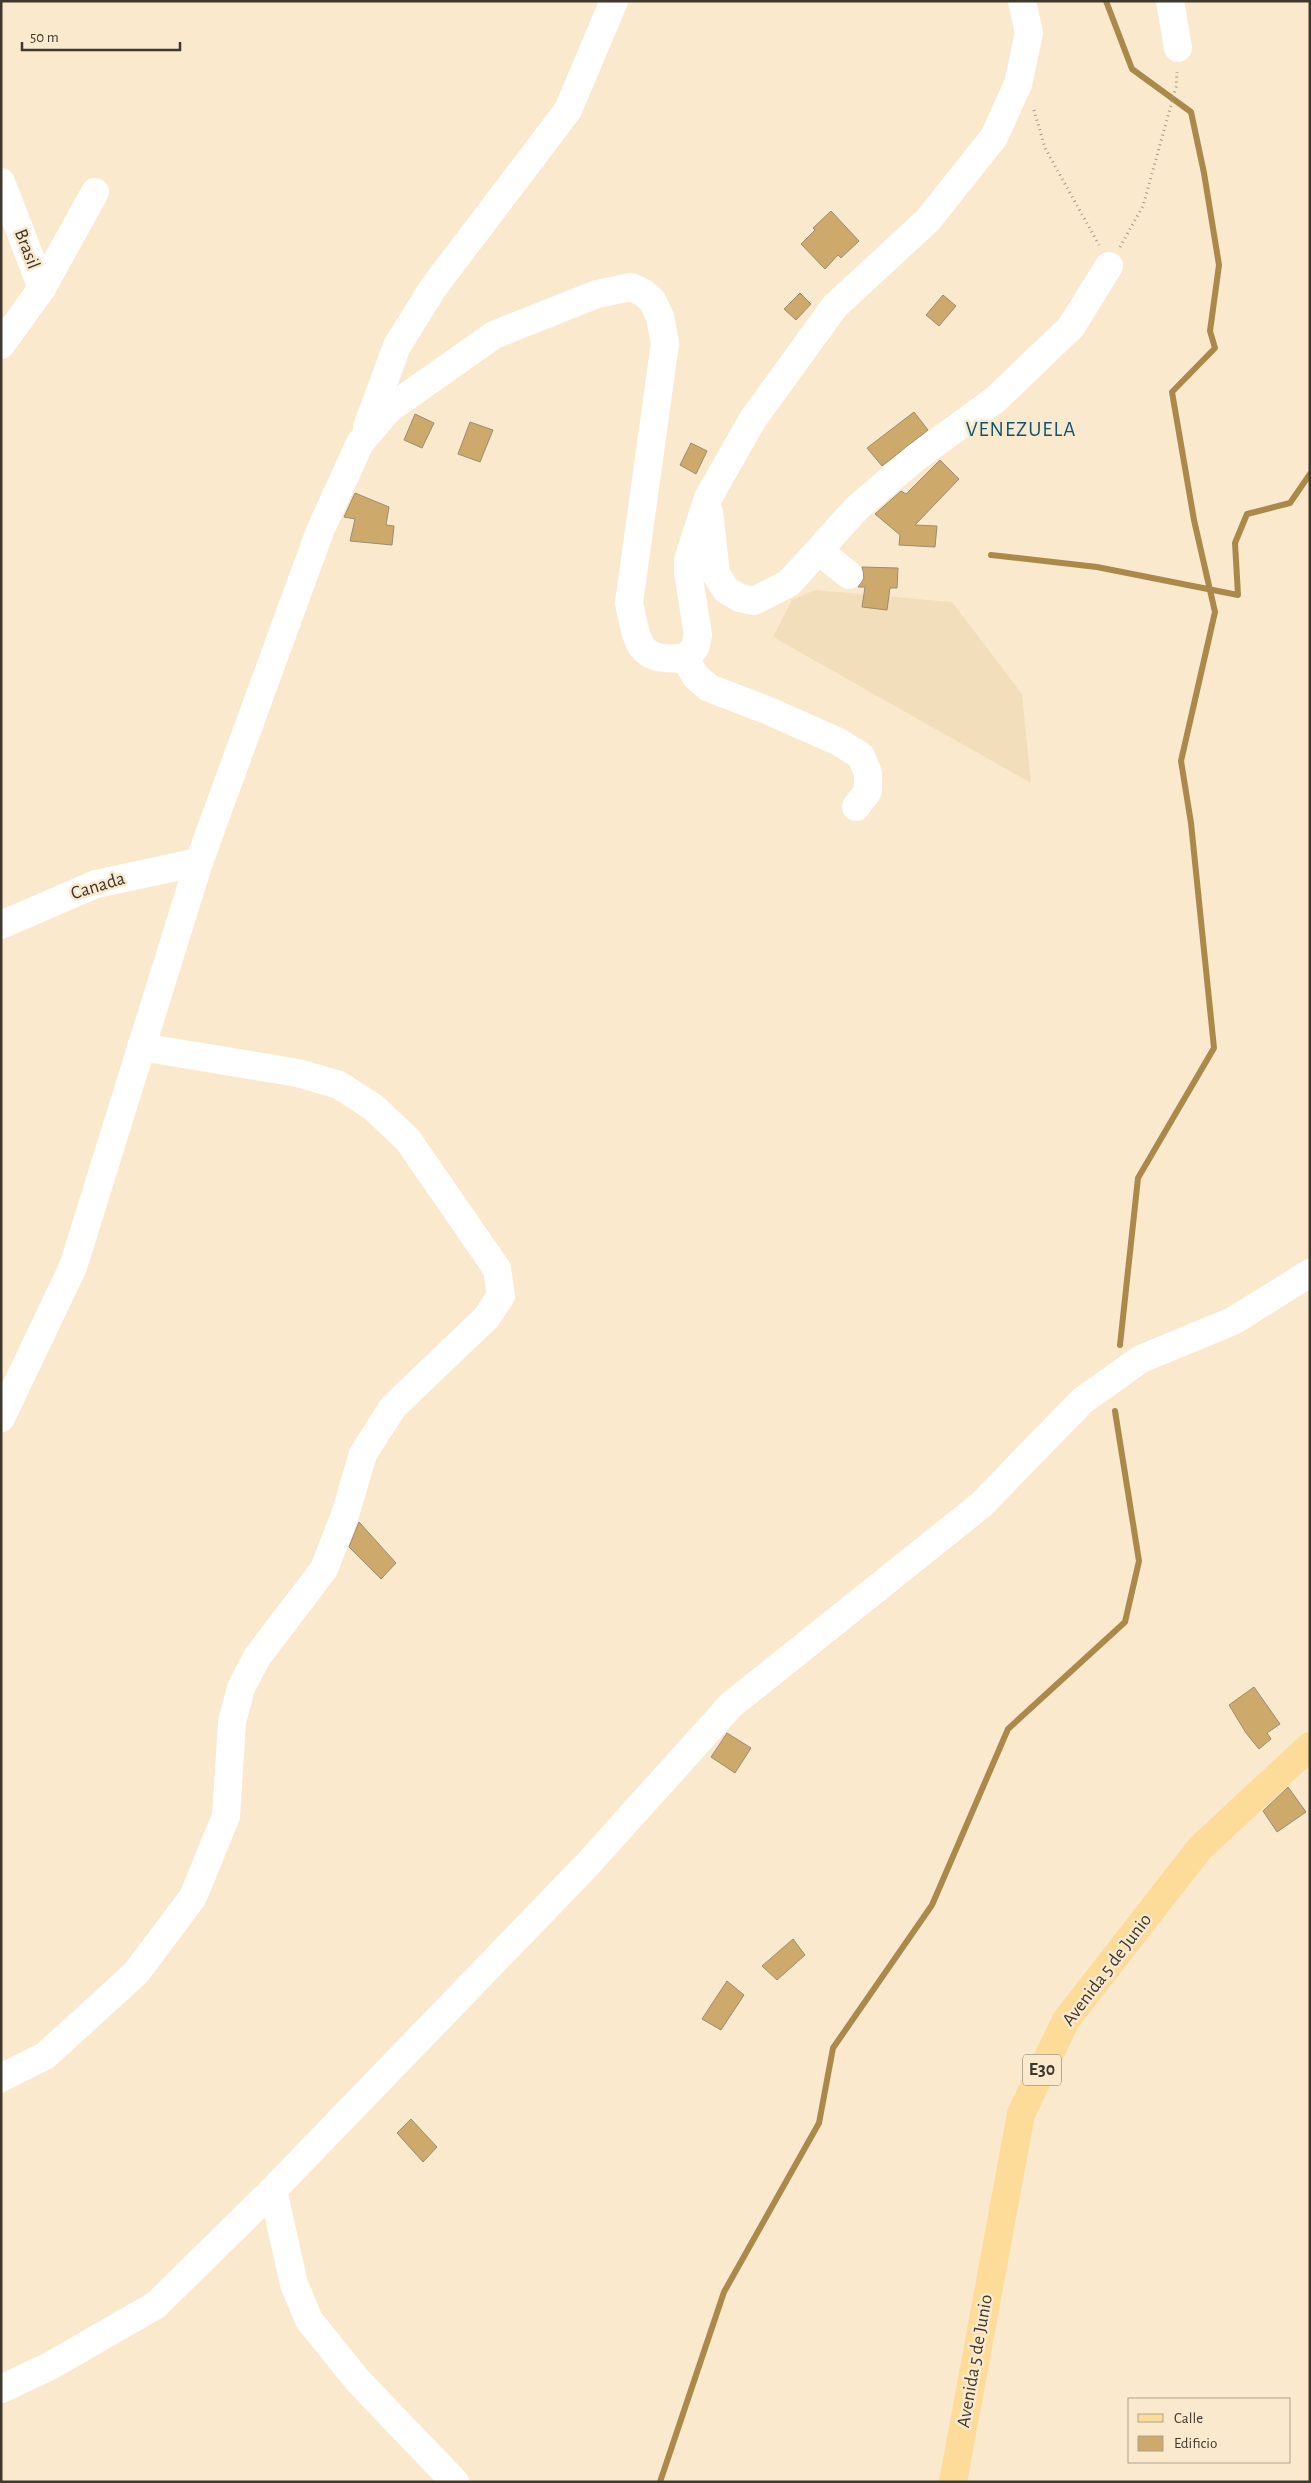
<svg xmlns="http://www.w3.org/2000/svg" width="1311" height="2483" font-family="'Alegreya Sans',sans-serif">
<rect width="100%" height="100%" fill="#fae9cd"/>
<!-- built -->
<path fill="#f2debb" d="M815 590 952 602 1022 694 1031 783 773 637 792 600Z"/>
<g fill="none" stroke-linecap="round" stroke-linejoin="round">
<!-- stream -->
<g stroke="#ab894b" stroke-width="6">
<path d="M1106 1 1132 69 1191 112 1204 173 1219 265 1210 331 1215 348 1172 392 1194 520 1215 612 1181 761 1191 823 1214 1048 1138 1178 1120 1345"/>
<path d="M991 555 1097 567 1238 595 1235 543 1247 514 1290 503 1310 474"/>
<path d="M660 2482 724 2292 819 2123 833 2048 932 1905 1008 1729 1125 1622 1139 1561 1115 1411"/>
</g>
</g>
<!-- building -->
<g fill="#cdaa6b" stroke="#9b8c72">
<path d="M831 211 859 241 841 258 838 255 825 269 801 244 815 230 813 228Z"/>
<path d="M800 293 811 304 796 320 784 309Z"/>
<path d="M943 295 956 306 939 326 926 315Z"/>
<path d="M914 412 928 430 882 466 867 448Z"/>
<path d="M415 414 434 423 422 448 404 440Z"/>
<path d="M470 422 493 430 480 462 458 454Z"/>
<path d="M691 443 707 451 696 474 680 465Z"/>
<path d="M940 460 959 479 915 525 937 526 935 547 899 545 900 535 875 514 901 491 906 494Z"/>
<path d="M355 493 389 507 386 525 394 526 392 545 350 541 355 519 344 517Z"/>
<path d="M862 567 898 568 897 588H890L887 610 862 607 865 587H858L864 578Z"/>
<path d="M359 1522 396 1563 381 1579 349 1547Z"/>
<path d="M1254 1687 1280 1724 1267 1733 1271 1739 1259 1749 1246 1733 1229 1705Z"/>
<path d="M727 1733 751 1748 735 1773 711 1757Z"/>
<path d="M1288 1787 1306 1812 1277 1832 1263 1811Z"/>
<path d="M793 1939 805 1955 777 1980 762 1966Z"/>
<path d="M727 1981 744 1995 721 2030 702 2019Z"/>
<path d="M411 2119 437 2147 423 2162 397 2133Z"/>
</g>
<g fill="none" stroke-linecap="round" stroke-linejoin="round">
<!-- path -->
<g stroke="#a69a85" stroke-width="3" stroke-dasharray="1 4" stroke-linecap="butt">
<path d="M1034 110 1045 148 1099 245"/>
<path d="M1120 247 1143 206 1176 87 1177 72"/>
</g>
<!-- minor -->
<g stroke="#fff" stroke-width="28">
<path d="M1170 1 1178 48"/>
<path d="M1 182 42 288"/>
<path d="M1 345 42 288 95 192"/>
<path d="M367 427 397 346 433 288 568 110 614 1"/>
<path d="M709 512 716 574 726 590 740 598 754 601 789 583 857 508 914 459 996 399 1071 327 1109 266"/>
<path d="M819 551 849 575"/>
<path d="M685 658 696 677 709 688 769 711 839 742 861 756 868 773V791L856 807"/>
<path d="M1 925 96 884 199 862"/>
<path d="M1 1418 73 1267 199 862 320 531 360 443 389 409 494 335 597 294 631 287 642 292 652 300 660 317 665 343 629 603C638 644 637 662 685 658L695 648 698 635 688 572V560L708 498 753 419 835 306 928 220 994 137 1018 84 1029 33 1022 1"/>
<path d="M1 2078 45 2056 136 1973 193 1897 226 1816 232 1722 241 1688 257 1657 324 1569 345 1515 363 1454 393 1407 486 1318 501 1296 497 1269 408 1140 373 1107 339 1085 298 1073 141 1047"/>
<path d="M273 2190 294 2284 309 2320 359 2382 455 2482"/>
<path d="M1 2389 50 2366 156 2305 273 2190 586 1866 731 1705 981 1505 1082 1401 1141 1359 1233 1321 1310 1273"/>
</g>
<!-- major -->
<path stroke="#fddc9a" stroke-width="28" d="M953 2482 1021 2114 1066 2020 1200 1848 1310 1746"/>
</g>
<g text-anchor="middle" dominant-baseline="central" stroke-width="5" stroke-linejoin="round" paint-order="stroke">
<!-- shield labels -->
<rect fill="#fae9cd" stroke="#776d5d" stroke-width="1" x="1023" y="2054.5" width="38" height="31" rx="4"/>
<g font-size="18" font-weight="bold" fill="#3f382d">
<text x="1042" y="2070">E30</text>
</g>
<!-- street labels -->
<g font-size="19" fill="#3f382d" stroke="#fae9cd">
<text transform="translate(27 249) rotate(69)">Brasil</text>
<text transform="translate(98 886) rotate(-17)">Canada</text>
<text transform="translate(1107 1970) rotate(-53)">Avenida 5 de Junio</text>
<text transform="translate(975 2361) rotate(-80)">Avenida 5 de Junio</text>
</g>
<!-- quarter labels -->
<g font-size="21" letter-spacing="1" fill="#0c5470" stroke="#fae9cd">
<text x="1021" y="429">VENEZUELA</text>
</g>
</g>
<!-- border -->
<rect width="1311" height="2483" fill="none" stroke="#3f382d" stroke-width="5"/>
<!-- legend -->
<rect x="1128" y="2398" width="162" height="65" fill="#fae9cd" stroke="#afa28d"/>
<rect x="1138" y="2414" width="25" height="8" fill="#fddc9a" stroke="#afa28d"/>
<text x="1174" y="2423" font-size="15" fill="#3f382d">Calle</text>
<rect x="1138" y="2436" width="25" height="15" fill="#cdaa6b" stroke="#afa28d"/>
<text x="1174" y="2448" font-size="15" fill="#3f382d">Edificio</text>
<!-- scale -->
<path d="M22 42v8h158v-8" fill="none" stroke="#3f382d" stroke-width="2.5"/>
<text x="30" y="42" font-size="15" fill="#3f382d" stroke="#fae9cd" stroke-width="4" paint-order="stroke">50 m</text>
</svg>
